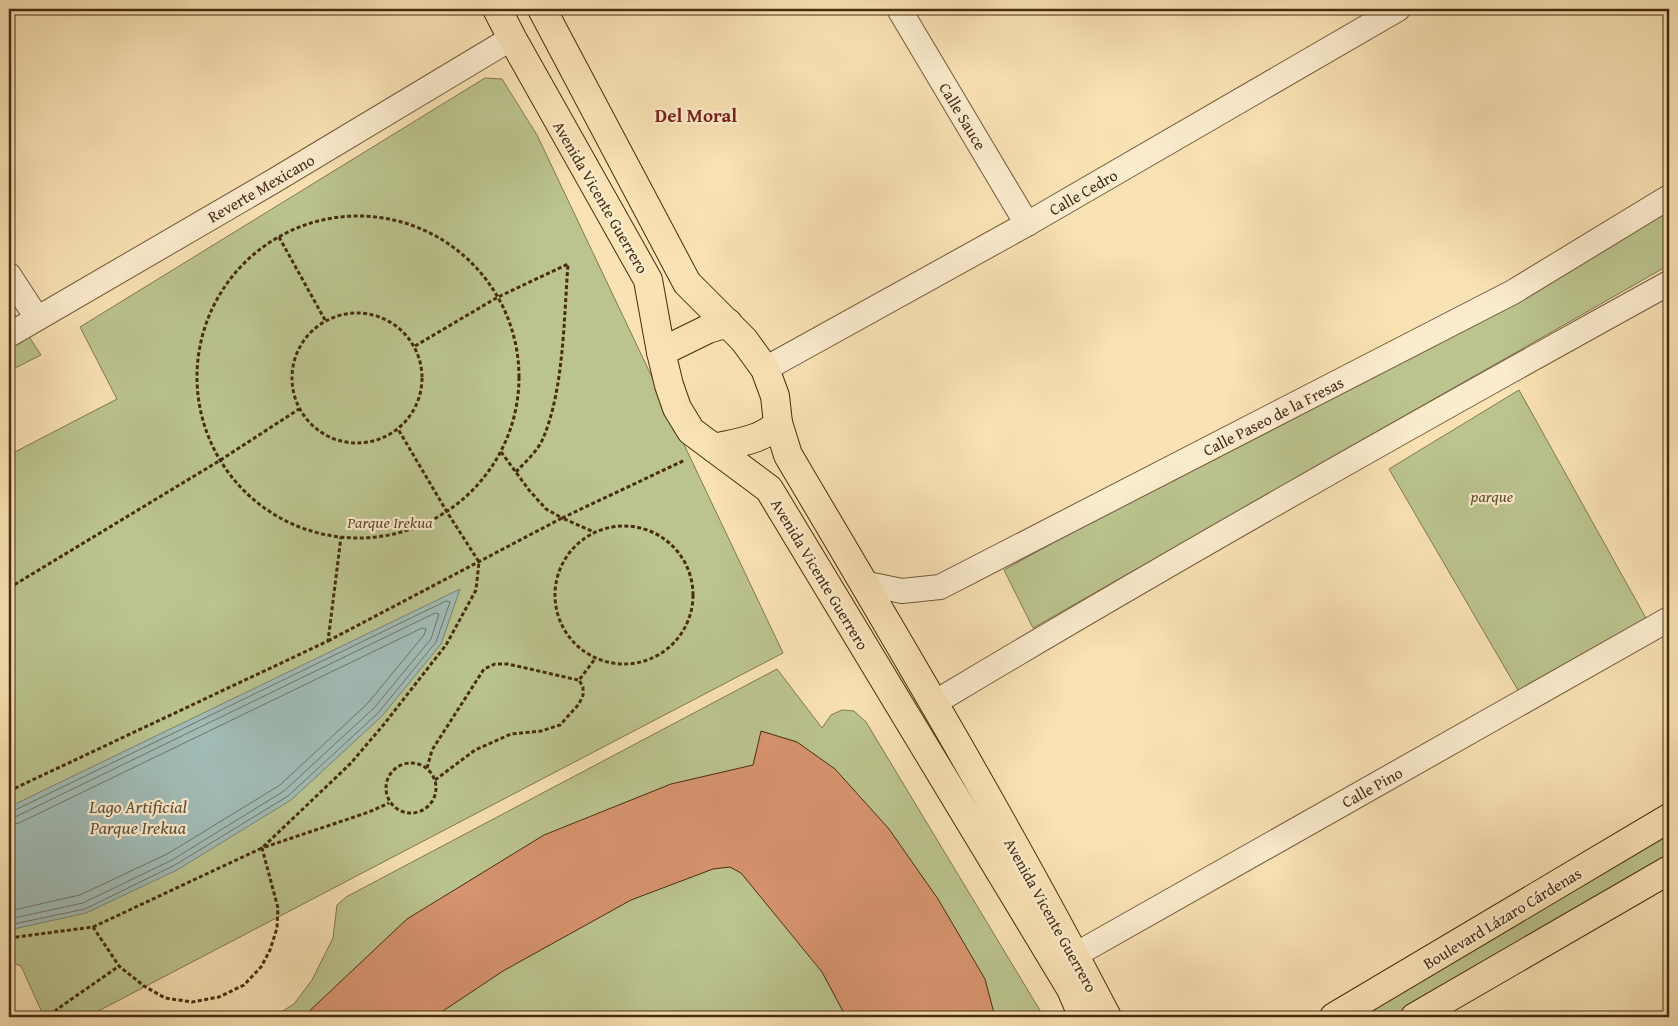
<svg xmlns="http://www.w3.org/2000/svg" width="1678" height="1026" font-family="'Gentium Book Plus',serif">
<rect width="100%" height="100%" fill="#f9e2b4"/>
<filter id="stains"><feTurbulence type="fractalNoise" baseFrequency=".004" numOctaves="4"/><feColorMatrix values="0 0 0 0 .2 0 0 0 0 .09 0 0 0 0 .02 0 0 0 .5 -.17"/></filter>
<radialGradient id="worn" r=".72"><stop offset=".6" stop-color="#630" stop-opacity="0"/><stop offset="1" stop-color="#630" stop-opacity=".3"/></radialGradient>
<!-- green -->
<g fill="#bbc48f" stroke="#817850">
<path d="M485 78 502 79 537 135 783 653 87 1017H44L21 966 9 961V455L117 399 80 327Z"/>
<path d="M1669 202V265L1033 628 1004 570Z"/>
<path d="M9 306 41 355 9 371Z"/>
<path d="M1519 390 1647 620 1519 692 1389 469Z"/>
<path d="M777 669 822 728 831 715 842 710 854 711 866 722 1044 1017H273L294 1004 312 980 333 938 337 905 346 897Z"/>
<path d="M1669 833V864L1413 1017H1356Z"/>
</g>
<!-- water -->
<path fill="#a1bcb7" stroke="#7d8274" d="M460 589 441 644 382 716 291 800 177 870 86 913 9 930V807Z"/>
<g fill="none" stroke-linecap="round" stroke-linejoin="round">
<!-- shore -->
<g stroke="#747464" stroke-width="1">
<path d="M9 812 13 811 446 601 450 602 436 642 378 713 288 796 175 865 85 909 9 925"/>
<path d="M9 818 15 817 435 613 439 614 431 639 374 708 284 791 172 860 83 903 9 919"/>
<path d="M9 825 19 823 422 628 426 629 424 635 368 703 280 785 169 853 80 895 9 911"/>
</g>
</g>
<!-- building -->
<path fill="#d7946f" stroke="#472c10" d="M761 731 797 742 835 769 889 829 938 899 985 979 995 1017H846L822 972 741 873 730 867 713 869 631 900 503 971 434 1017H303L407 919 544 835 671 784 753 765Z"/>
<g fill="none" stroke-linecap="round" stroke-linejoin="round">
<!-- street casing -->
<g stroke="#745a39" stroke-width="26">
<g id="street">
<path d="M899 9 1027 224"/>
<path d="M9 275 37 318"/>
<path d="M9 335 272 182 512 38"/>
<path d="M765 369 1027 224 1398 9"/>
<path d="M863 583 902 591 940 587 1513 292 1669 197"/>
<path d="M934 703C1176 558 1422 419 1669 283"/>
<path d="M1075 955 1669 619"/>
</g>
</g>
<!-- primary casing -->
<g stroke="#472c10" stroke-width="30">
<g id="primary">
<path d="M497 9 512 38 648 280 661 352 669 385 677 408 691 431 769 489 1071 989 1083 1017"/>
<path d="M542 9 687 283 744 340 765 369 775 396 778 423 788 455C898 641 1008 826 1107 1017"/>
<path d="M661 352 708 329 728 323"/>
<path d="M714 448C735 443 764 440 778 423"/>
<path d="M1334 1017 1669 818"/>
<path d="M1415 1017 1669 870"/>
</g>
</g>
<!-- path -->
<g stroke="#472c10" stroke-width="3" stroke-dasharray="4 2.5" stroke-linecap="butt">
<circle cx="358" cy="377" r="161"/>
<path d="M279 237 325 320"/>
<circle cx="357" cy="378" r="65"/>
<path d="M415 346 498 297 568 264"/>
<path d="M501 452 529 490 546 509 562 518 685 460"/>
<path d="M516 472C526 461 539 450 544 436 564 387 564 316 568 264"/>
<circle cx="624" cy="595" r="69"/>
<path d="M9 588 219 461 299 409"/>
<path d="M328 641 562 518 594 532"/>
<circle cx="411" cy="788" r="25"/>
<path d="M427 768 432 750 484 669 495 664H508L578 680"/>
<path d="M435 780 475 750 511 734 541 731 560 725 579 704 583 695V687L579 680 595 659"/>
<path d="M9 791 328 641 341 537"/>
<path d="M93 927 262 848 351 763 385 723 446 645 476 590 479 562 447 512 398 429"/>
<path d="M9 938 93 927 119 966 144 986 165 998 192 1002 219 997 244 985 261 967 270 950 277 928 278 908 262 848 369 812 389 803"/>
<path d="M61 1017 56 1010 119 966"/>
</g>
<!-- street -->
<use href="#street" stroke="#fbecce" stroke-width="24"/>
<!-- primary -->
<use href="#primary" stroke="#f9e2b4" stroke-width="28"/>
</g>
<g text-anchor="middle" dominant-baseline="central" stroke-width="4.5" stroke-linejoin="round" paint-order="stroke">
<!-- street labels -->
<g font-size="16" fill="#472c10" stroke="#fbecce">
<text transform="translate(963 116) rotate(59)">Calle Sauce</text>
<text transform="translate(261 188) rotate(-30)">Reverte Mexicano</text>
<text transform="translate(1083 192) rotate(-30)">Calle Cedro</text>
<text transform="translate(601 197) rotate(60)">Avenida Vicente Guerrero</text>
<text transform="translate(1273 416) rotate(-27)">Calle Paseo de la Fresas</text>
<text transform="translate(820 574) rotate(59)">Avenida Vicente Guerrero</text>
<text transform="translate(1372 787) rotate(-29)">Calle Pino</text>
<text transform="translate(1051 915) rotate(61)">Avenida Vicente Guerrero</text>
<text transform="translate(1502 918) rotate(-31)">Boulevard Lázaro Cárdenas</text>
</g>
<!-- park labels -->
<g font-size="16" font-style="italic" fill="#5e4a29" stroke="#fbecce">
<text x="1492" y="496">parque</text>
<text x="390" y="522">Parque Irekua</text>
</g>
<!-- water labels -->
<g font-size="18" font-style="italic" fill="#5e503a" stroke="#fbecce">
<text x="138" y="806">Lago Artificial<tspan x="138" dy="21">Parque Irekua</tspan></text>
</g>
<!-- quarter labels -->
<g font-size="19" font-weight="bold" fill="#7a1f14" stroke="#fbecce">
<text x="696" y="115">Del Moral</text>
</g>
</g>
<!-- margin -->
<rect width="1678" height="1026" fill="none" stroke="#f9e2b4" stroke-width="30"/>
<rect x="10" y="10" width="1658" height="1006" fill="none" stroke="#472c10" stroke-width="2.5"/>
<rect x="15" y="15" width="1648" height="996" fill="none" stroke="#472c10"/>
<rect width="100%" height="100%" filter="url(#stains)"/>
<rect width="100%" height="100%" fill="url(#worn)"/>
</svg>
